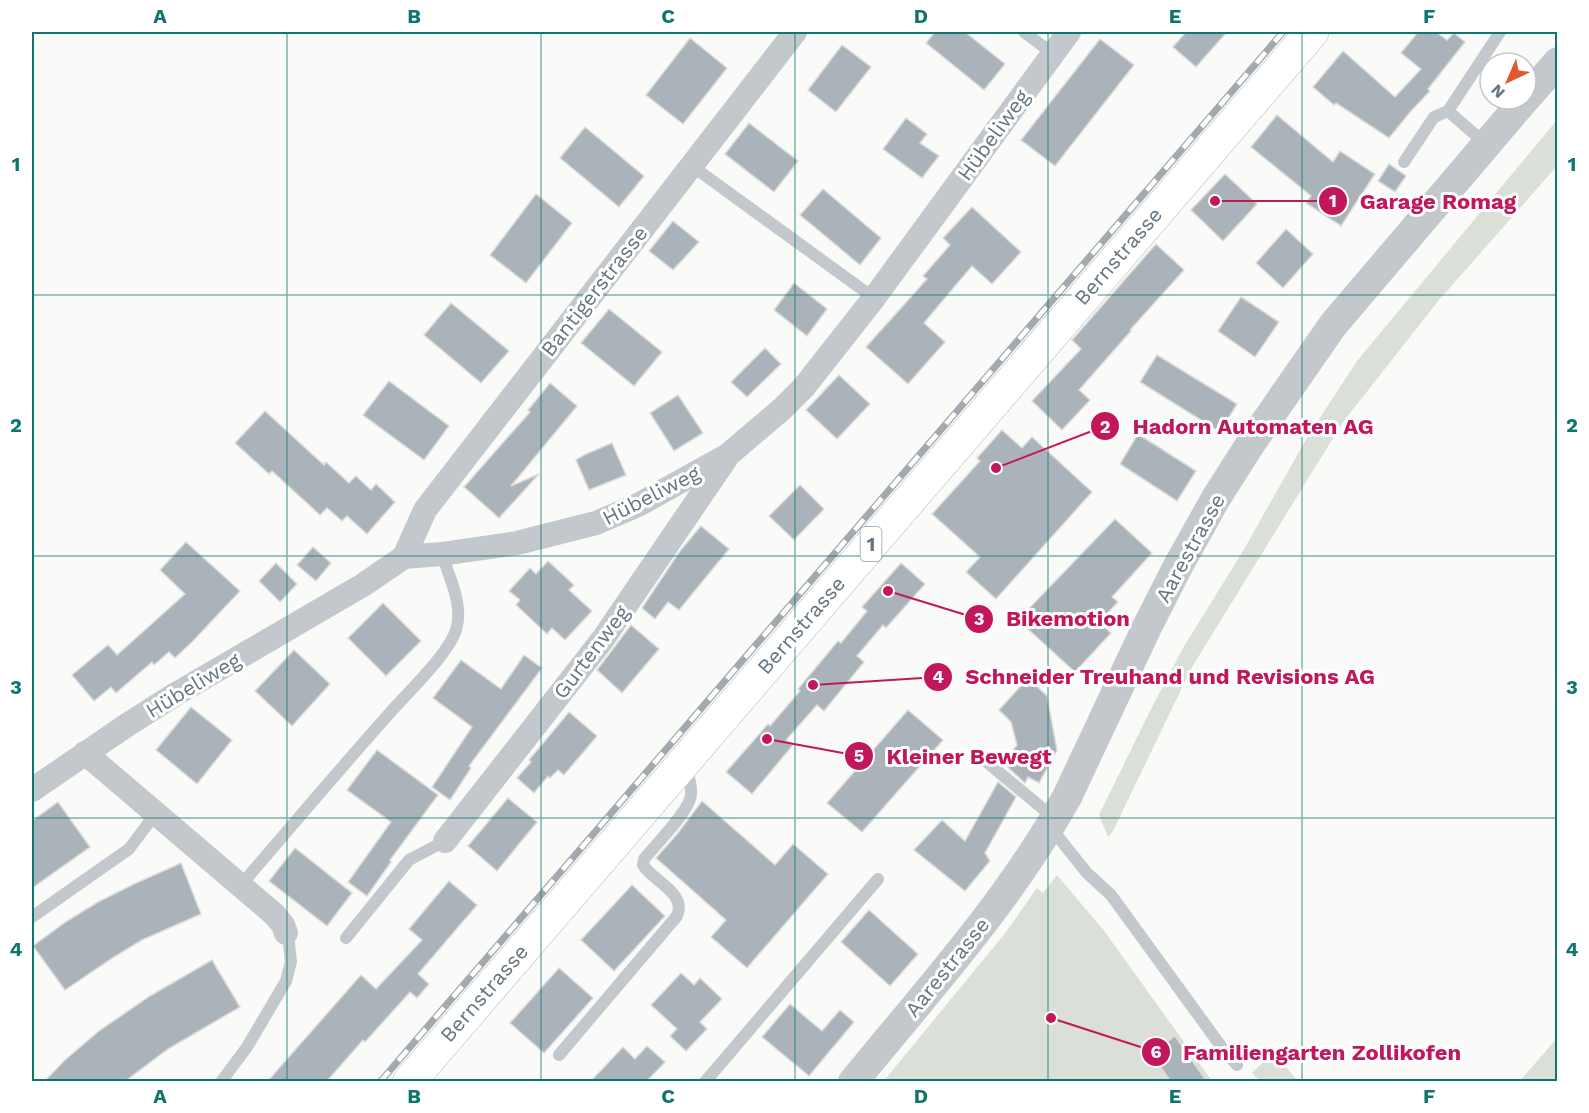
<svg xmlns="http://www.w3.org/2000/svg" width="1589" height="1113" font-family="'Work Sans',sans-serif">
<rect width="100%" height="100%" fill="#fafaf8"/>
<!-- green -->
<g fill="#dadfd7">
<path d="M1557 120V166L1439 300 1343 422 1192 667 1113 831 1108 837 1099 815 1150 711 1183 648 1243 551 1308 436 1357 361Z"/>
<path d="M1057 875 1105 932 1212 1081 883 1082 1006 932 1037 888 1043 893Z"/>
<path d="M1557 1038V1081H1520Z"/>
<path d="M1273 1052 1297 1080 1299 1081H1260L1252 1073Z"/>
</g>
<!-- building -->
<g fill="#aab3b9" stroke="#dcdcda" stroke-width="1.5">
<path d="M935 32H965L1005 64 984 90 926 43Z"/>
<path d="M1186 32H1227L1196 67 1173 47Z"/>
<path d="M1418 32H1436L1447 40 1454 33 1465 42 1428 89 1430 91 1411 111 1389 138 1336 103 1334 105 1313 87 1343 51 1395 97 1421 69 1401 53Z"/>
<path d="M690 38 727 68 683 124 646 95Z"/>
<path d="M1100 39 1134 65 1055 166 1021 140Z"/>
<path d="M842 45 871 67 836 112 808 90Z"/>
<path d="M1277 115 1333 162 1340 151 1375 174 1341 226 1306 203 1311 196 1251 147Z"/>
<path d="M906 118 927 134 920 143 939 156 922 178 883 149Z"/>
<path d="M749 123 798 161 774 192 725 154Z"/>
<path d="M585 127 644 176 619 207 560 158Z"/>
<path d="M1389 164 1406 176 1395 192 1378 181Z"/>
<path d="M1225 174 1257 204 1223 241 1191 210Z"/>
<path d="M823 189 881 238 860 265 800 215Z"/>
<path d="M536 194 572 223 526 283 490 255Z"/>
<path d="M972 207 1021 252 992 284 972 266 939 305 924 323 945 342 908 384 866 347 927 279 923 276 950 245 943 238Z"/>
<path d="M673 221 699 242 673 270 649 251Z"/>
<path d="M1286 229 1313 254 1283 288 1256 263Z"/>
<path d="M1156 244 1184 270 1130 330 1131 331 1079 390 1090 400 1062 430 1032 401 1081 349 1072 340Z"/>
<path d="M794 283 827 309 807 336 774 310Z"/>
<path d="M1241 297 1279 322 1255 357 1218 331Z"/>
<path d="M451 303 509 351 481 383 424 335Z"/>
<path d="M609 309 662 352 634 386 581 343Z"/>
<path d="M765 348 781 364 747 397 731 382Z"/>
<path d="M1157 355 1237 404 1220 432 1140 382Z"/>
<path d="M839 375 870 404 837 439 806 410Z"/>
<path d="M389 381 449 426 424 460 363 415Z"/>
<path d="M550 383 577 406 511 486 539 474 499 518 464 487 530 412 528 410Z"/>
<path d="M678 395 703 433 674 451 650 413Z"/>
<path d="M265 411 324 465 326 462 349 483 356 476 371 490 376 484 395 502 367 534 347 516 342 521 327 508 320 515 272 471 269 474 235 443Z"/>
<path d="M1002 430 1022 448 1032 437 1092 492 996 599 966 572 980 557 932 514 980 461 977 458Z"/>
<path d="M1138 434 1196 471 1177 501 1120 464Z"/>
<path d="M612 443 626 475 589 490 576 460 584 455Z"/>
<path d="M800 485 824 509 794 540 769 516Z"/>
<path d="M1115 519 1152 553 1112 597 1118 602 1099 622 1111 633 1075 672 1018 620Z"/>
<path d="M701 526 729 549 679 610 668 602 655 619 642 608 680 551Z"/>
<path d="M186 542 240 591 193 641 175 658 169 652 154 665 152 662 116 693 111 687 94 701 72 675 108 645 117 655 185 594 160 570Z"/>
<path d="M313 547 331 563 316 581 297 565Z"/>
<path d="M548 561 574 585 569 590 592 611 565 640 552 628 547 634 516 605 520 600 509 591 530 568 536 574Z"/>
<path d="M276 563 297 584 280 602 259 581Z"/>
<path d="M901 563 925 584 886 628 883 625 857 656 864 662 824 711 817 705 786 740 793 745 752 794 726 772 768 724 770 726 800 691 798 689 838 641 841 643 867 611 862 607Z"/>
<path d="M383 603 421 641 386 676 348 638Z"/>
<path d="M631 625 659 649 622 693 597 670Z"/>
<path d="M294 650 330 684 292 726 255 691Z"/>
<path d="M524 655 542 668 469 766 471 768 450 800 432 787 472 727 433 698 461 660 501 689Z"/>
<path d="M1028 678 1047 696 1057 750 1039 783 1028 777 1025 783 1003 763 1017 745 1011 722 999 710Z"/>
<path d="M191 707 232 740 197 784 156 750Z"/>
<path d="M908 710 943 740 862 832 827 803Z"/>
<path d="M569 712 597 736 564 775 558 770 550 778 548 776 534 793 517 778 531 762 529 760Z"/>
<path d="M377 750 438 795 390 860 391 862 367 896 348 882 391 822 347 790Z"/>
<path d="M998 782 1016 797 985 853 990 861 965 891 914 850 942 820 965 841Z"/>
<path d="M508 798 537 822 497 871 468 846Z"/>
<path d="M702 801 775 865 793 844 828 874 747 968 711 937 726 920 656 858 678 833Z"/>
<path d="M58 802 90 847 32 888V821Z"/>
<path d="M295 848 352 893 327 926 269 881Z"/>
<path d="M181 863 201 914 142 940 114 957 65 990 33 946 67 921 98 902 134 884Z"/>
<path d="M449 881 477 905 418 974 429 984 417 998 410 992 365 1042 363 1040 326 1082H267L361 975 376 989 422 940 409 929Z"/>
<path d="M632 885 665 916 614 971 581 940Z"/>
<path d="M869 910 918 954 890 986 841 942Z"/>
<path d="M212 960 240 1007 168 1049 124 1082H44L65 1060 99 1031 150 996Z"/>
<path d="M559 968 593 998 544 1053 510 1023Z"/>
<path d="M681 973 694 985 700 978 722 999 700 1022 707 1029 686 1051 670 1036 677 1029 651 1005Z"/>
<path d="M790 1004 822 1031 840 1010 854 1022 809 1076 762 1037Z"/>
<path d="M1175 1036 1207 1082H1171L1151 1053Z"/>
<path d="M647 1046 665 1062 646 1082H590L623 1047 635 1059Z"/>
</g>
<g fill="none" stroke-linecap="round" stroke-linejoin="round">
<!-- primary casing -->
<g stroke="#b5babe" stroke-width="34">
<path id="primary" d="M409 1082 1312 32"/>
</g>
<!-- service -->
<g stroke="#c3c8cc" stroke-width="12">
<path d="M1024 32 1052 53"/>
<path d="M1486 144 1448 111 1500 32"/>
<path d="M1404 162 1434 117 1448 111"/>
<path d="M692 166 874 298"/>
<path d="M983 759 1054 818"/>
<path d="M1051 828 1087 873 1111 895 1223 1049 1237 1065"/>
<path d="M241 885C290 828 338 771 388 715 406 694 448 655 456 630 464 605 449 577 442 554"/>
<path d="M32 917 129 849 156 813"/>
<path d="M346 938 409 860 445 841"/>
<path d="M559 1055 677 916C687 893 653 881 643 865L644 859C655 845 691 810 691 794 692 784 688 775 686 766"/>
<path d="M221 1082 247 1047 286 981 291 962 289 943 286 933"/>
<path d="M705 1082 878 879"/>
</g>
<!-- minor -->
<g stroke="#c3c8cc" stroke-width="24">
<path d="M404 557 425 510 795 32"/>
<path d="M85 753 275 915 283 925 286 933"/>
<path d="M32 790 127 725 176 694 363 585 404 557 442 554 517 543 596 523 638 505 728 455 782 409 804 387 874 298 1069 32"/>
<path d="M445 841 603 639 725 460"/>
</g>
<!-- tertiary -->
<g stroke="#c3c8cc" stroke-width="30">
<path d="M1526 98 1558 62"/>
<path d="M853 1082C928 990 1009 901 1067 797L1146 629 1178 566 1216 498 1251 443 1333 325 1525 99"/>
</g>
<!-- primary -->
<use href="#primary" stroke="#fff" stroke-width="33"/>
<!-- rail casing -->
<g stroke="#a2aab0" stroke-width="7">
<path id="rail" d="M380 1082 1283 32"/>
</g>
<!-- rail -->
<use href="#rail" stroke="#fff" stroke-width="4.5" stroke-dasharray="14" stroke-linecap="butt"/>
</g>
<!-- grid -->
<path fill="none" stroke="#0f766e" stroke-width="1.5" stroke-opacity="0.55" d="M287 32V1082M541 32V1082M795 32V1082M1048 32V1082M1302 32V1082M32 295H1558M32 556H1558M32 818H1558"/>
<g text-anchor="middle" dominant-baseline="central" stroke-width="6" stroke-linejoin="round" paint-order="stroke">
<!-- shield labels -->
<rect fill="#fff" stroke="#939fa8" stroke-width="1.5" x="860.5" y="527" width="21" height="34" rx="4.5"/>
<g font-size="20" font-weight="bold" fill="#657683">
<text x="871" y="544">1</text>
</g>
<!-- street labels -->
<g font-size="21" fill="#657683" stroke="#fff">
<text transform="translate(993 135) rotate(-54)">Hübeliweg</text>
<text transform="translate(1118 256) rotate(-49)">Bernstrasse</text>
<text transform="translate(594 291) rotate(-52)">Bantigerstrasse</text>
<text transform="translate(651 495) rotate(-27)">Hübeliweg</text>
<text transform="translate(1190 548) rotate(-61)">Aarestrasse</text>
<text transform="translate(801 625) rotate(-49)">Bernstrasse</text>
<text transform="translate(591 652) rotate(-53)">Gurtenweg</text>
<text transform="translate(193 685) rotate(-31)">Hübeliweg</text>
<text transform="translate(947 967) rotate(-51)">Aarestrasse</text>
<text transform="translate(484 993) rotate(-49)">Bernstrasse</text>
</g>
</g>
<!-- callouts -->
<path fill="none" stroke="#c2185b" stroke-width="2" d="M1215 201L1333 201M996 468L1105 426M888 591L979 619M813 685L938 677M767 739L859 756M1051 1018L1156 1052"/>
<g fill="#c2185b" stroke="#fff" stroke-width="2">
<circle cx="1215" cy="201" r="6"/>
<circle cx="996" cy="468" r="6"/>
<circle cx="888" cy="591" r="6"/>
<circle cx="813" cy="685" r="6"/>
<circle cx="767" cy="739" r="6"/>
<circle cx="1051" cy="1018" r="6"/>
<circle cx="1333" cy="201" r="15"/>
<circle cx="1105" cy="426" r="15"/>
<circle cx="979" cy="619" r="15"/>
<circle cx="938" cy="677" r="15"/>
<circle cx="859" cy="756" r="15"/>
<circle cx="1156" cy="1052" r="15"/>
</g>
<g font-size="18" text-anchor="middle" font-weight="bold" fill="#fff">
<text x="1333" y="207">1</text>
<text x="1105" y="433">2</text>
<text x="979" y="625">3</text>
<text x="938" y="683">4</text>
<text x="859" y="762">5</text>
<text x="1156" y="1058">6</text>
</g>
<g font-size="22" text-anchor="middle" font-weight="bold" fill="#c2185b" stroke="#fff" stroke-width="6" stroke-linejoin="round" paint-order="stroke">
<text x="1438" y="209">Garage Romag</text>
<text x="1253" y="434">Hadorn Automaten AG</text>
<text x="1068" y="626">Bikemotion</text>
<text x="1170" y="684">Schneider Treuhand und Revisions AG</text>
<text x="969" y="764">Kleiner Bewegt</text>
<text x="1322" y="1060">Familiengarten Zollikofen</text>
</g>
<!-- border -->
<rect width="1589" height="1113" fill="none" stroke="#ffffff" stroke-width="66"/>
<!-- north arrow -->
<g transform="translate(1508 81) rotate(224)"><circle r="28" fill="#ffffff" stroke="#c1c8cd" stroke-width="1.5"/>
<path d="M0-4.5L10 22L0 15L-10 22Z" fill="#e4572e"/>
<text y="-9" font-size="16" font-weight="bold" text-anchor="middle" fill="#657683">N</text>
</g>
<rect x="33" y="33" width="1523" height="1047" fill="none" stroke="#0f766e" stroke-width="2"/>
<g font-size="20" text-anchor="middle" font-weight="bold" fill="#0f766e">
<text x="160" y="23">A</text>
<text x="414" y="23">B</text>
<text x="668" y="23">C</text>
<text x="921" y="23">D</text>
<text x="1175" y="23">E</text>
<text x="1429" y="23">F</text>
<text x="16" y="171">1</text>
<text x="1572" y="171">1</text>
<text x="16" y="432">2</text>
<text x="1572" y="432">2</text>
<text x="16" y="694">3</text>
<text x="1572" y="694">3</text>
<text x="16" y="956">4</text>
<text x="1572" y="956">4</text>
<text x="160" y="1103">A</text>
<text x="414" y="1103">B</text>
<text x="668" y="1103">C</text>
<text x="921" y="1103">D</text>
<text x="1175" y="1103">E</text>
<text x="1429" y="1103">F</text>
</g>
</svg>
